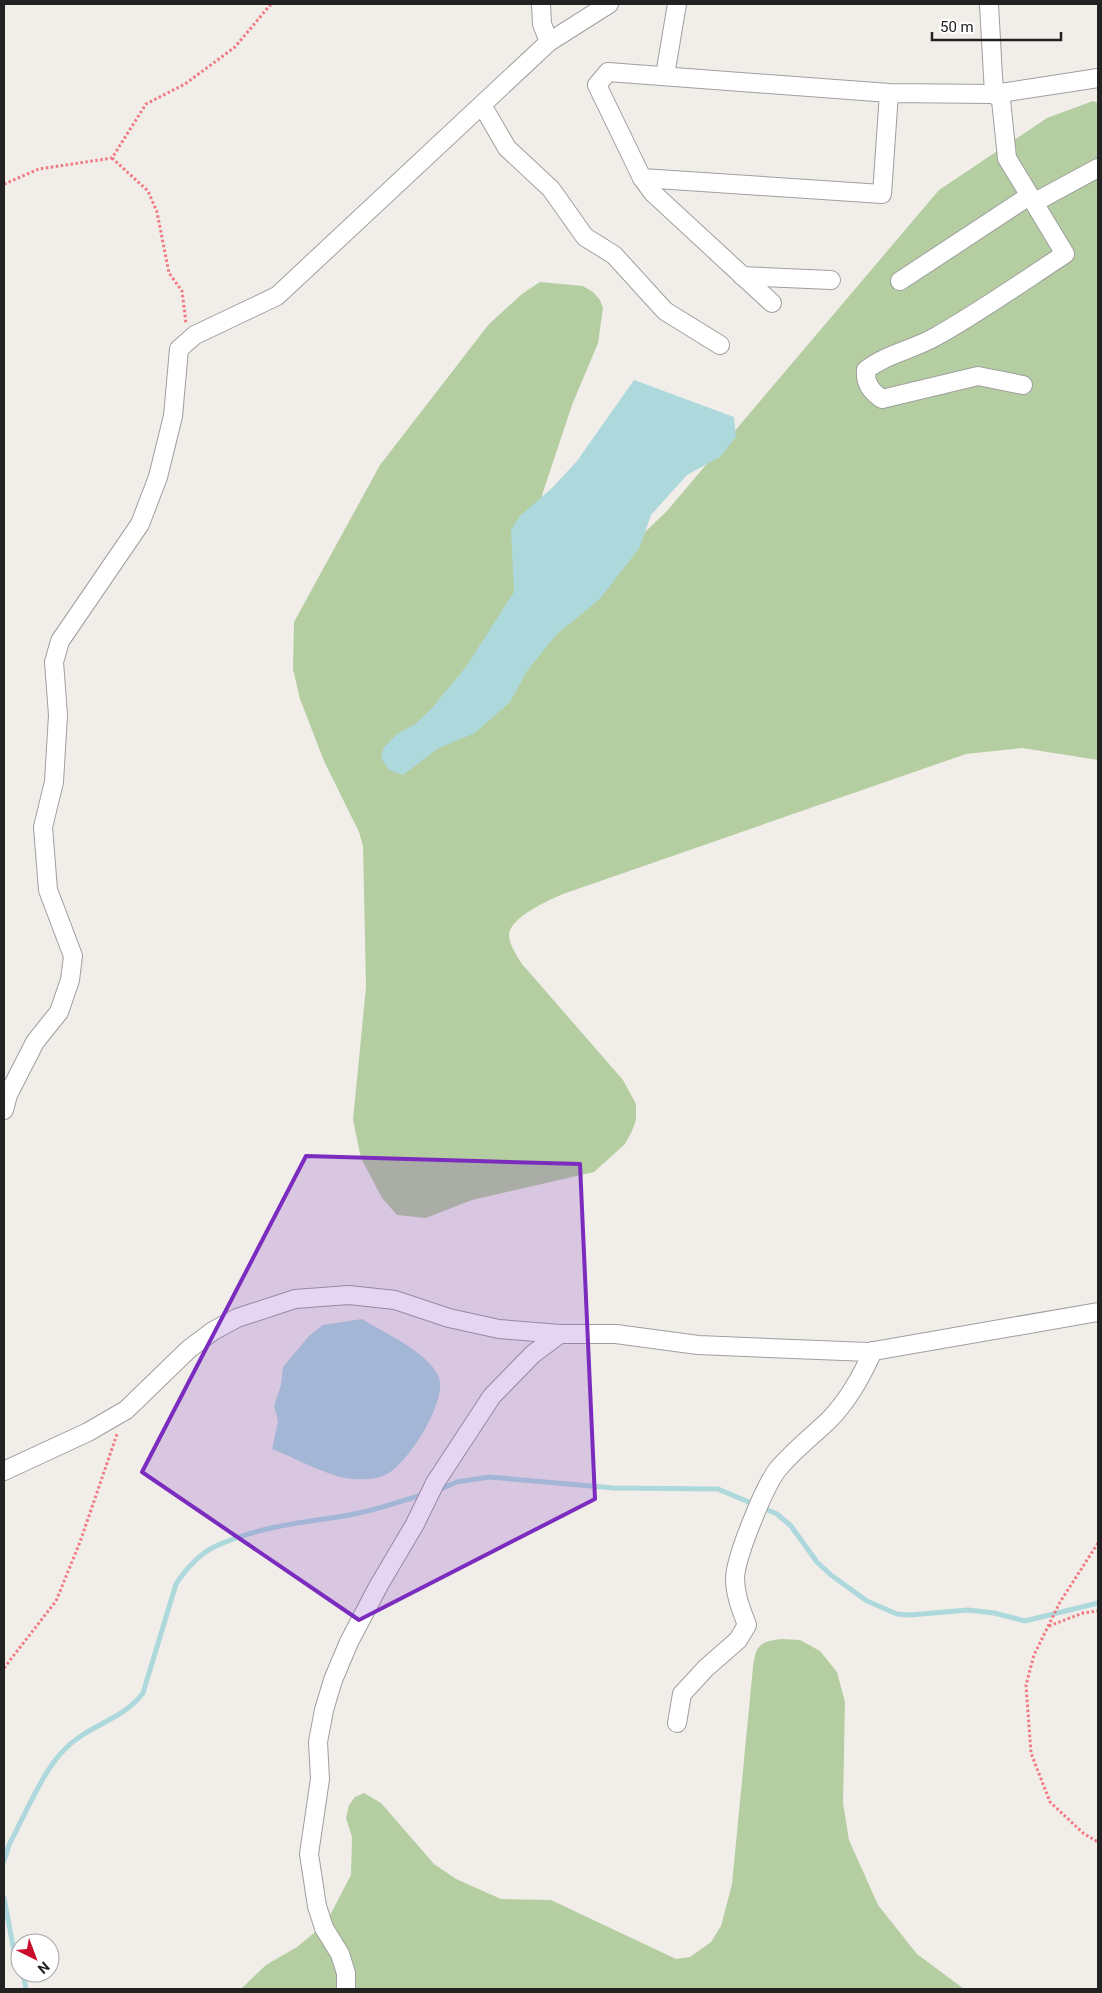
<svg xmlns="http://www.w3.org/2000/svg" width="1102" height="1993" font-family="Roboto,sans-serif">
<rect width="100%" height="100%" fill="#f1ede9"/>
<!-- forest -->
<g fill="#b5cea1">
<path d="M1093 101 1098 103V760L1022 748 966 754 563 894C549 900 508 918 509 936 510 946 517 956 522 964L623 1080 636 1104V1120L632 1131 625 1144 594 1172 472 1200 426 1218 397 1215 382 1198 361 1158 353 1120 366 987 363 846 359 832 324 761 300 699 293 669 294 622 380 465 489 324 522 294 540 282 583 286 593 292 600 300 603 308 598 343 572 405 542 495 546 506 626 550 666 512 939 190 1047 118Z"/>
<path d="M781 1639 800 1640 820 1651 837 1672 845 1702 843 1803 849 1840 878 1905 917 1954 964 1989H241L266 1965 297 1947 326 1923 351 1875 352 1837 346 1818 349 1805 355 1797 364 1793 381 1803 434 1864 456 1879 501 1899 551 1900 676 1959 690 1957 711 1942 721 1926 732 1884 753 1667C756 1645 759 1642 781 1639Z"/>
</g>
<!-- water -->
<g fill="#add9dc">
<path d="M634 380 734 417 736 437 720 457 687 475 651 515 640 547 600 599 557 634 527 671 510 702 475 733 439 748 403 775 389 770 381 758 384 747 398 733 414 725 432 708 465 668 514 592 511 530 520 516 552 488 577 461Z"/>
<path d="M362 1319C384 1333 426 1351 438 1375 450 1398 408 1464 387 1474 379 1479 363 1480 354 1479 333 1479 293 1457 272 1449L278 1421 274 1406 281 1385 283 1367 309 1336 323 1325Z"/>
</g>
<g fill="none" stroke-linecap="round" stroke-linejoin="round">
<!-- stream -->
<g stroke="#add9dc" stroke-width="5">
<path d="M436 1491 457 1482 489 1477 614 1488 718 1489 777 1514 791 1526 817 1562 831 1575 867 1601 897 1614 910 1615 968 1610 994 1613 1025 1621 1098 1603"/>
<path d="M4 1861 9 1845C24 1817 43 1770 65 1749 88 1725 123 1720 143 1693L176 1584C186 1569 198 1555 214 1547 253 1528 302 1522 344 1516 372 1512 398 1502 425 1494"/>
<path d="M4 1898 14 1951 20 1966"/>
<path d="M23 1973 26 1989"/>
</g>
<!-- street casing -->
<g stroke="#9f9f9f" stroke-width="20">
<g id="street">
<path d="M541 4 542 24 549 42"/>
<path d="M989 4 994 94 1001 100 1007 158 1065 254C1022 282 980 312 935 337 912 350 886 354 866 370 865 384 871 391 882 399L978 376 1023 385"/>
<path d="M665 75 677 4"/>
<path d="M889 93 882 194 642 178 597 85 608 72 889 93 994 94 1098 78"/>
<path d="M482 105 507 148 551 189 585 237 614 255 665 311 720 345"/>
<path d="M642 178 653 193 772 303"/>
<path d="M1035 202 1098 168"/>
<path d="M742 276 831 280"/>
<path d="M900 281 1029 196"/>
<path d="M4 1110 8 1095 35 1042 59 1012 70 980 73 956 48 890 43 827 54 782 58 715 54 662 60 641 140 524 158 477 173 416 179 349 195 335 277 296 549 42 609 4"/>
<path d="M4 1471 88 1432 126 1410 189 1349 213 1331 237 1318 295 1299 349 1295 395 1300 449 1318 499 1329 560 1334H616L698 1345 868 1352 1098 1312"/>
<path d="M677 1723 682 1694 706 1668 738 1640 747 1625C741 1609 735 1595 735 1578 736 1556 765 1485 778 1469 793 1451 811 1437 828 1421 848 1401 861 1377 873 1351"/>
<path d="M346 1989V1973L340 1954 324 1928 317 1906 309 1854 320 1779 318 1742 324 1710 333 1680 349 1642 379 1585 415 1524 435 1483 492 1396 533 1354 560 1334"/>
</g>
</g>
<!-- path -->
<g stroke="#f27981" stroke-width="3" stroke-dasharray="2.5 2.5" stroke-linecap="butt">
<path d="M112 158 148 191 157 212 169 273 182 291 186 323"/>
<path d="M4 184 39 169 112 158 146 104 185 84 235 47 271 4"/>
<path d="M1098 1543 1060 1602 1034 1655 1026 1685 1031 1753 1050 1802 1083 1833 1098 1842"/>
<path d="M1049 1626 1083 1613 1098 1611"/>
<path d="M4 1668 56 1601 80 1542 117 1434"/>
</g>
<!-- street -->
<use href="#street" stroke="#fff" stroke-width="18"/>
</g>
<!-- marked area -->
<path fill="#7b2cbf" fill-opacity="0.2" stroke="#7b2cbf" stroke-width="4" stroke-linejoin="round" d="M306 1156 580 1164 595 1499 359 1620 142 1472Z"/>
<!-- border -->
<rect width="1102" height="1993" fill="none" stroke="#222222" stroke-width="10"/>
<!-- north arrow -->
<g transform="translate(35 1958) rotate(138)"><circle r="24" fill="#ffffff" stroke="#a7a7a7"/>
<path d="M0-4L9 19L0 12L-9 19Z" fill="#c80c2a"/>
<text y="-8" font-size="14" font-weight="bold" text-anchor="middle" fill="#222222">N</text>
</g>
<!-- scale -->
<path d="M932 32v8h129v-8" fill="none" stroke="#222222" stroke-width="2.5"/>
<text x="940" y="32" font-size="15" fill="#222222" stroke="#ffffff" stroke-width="4" paint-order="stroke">50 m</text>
</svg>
